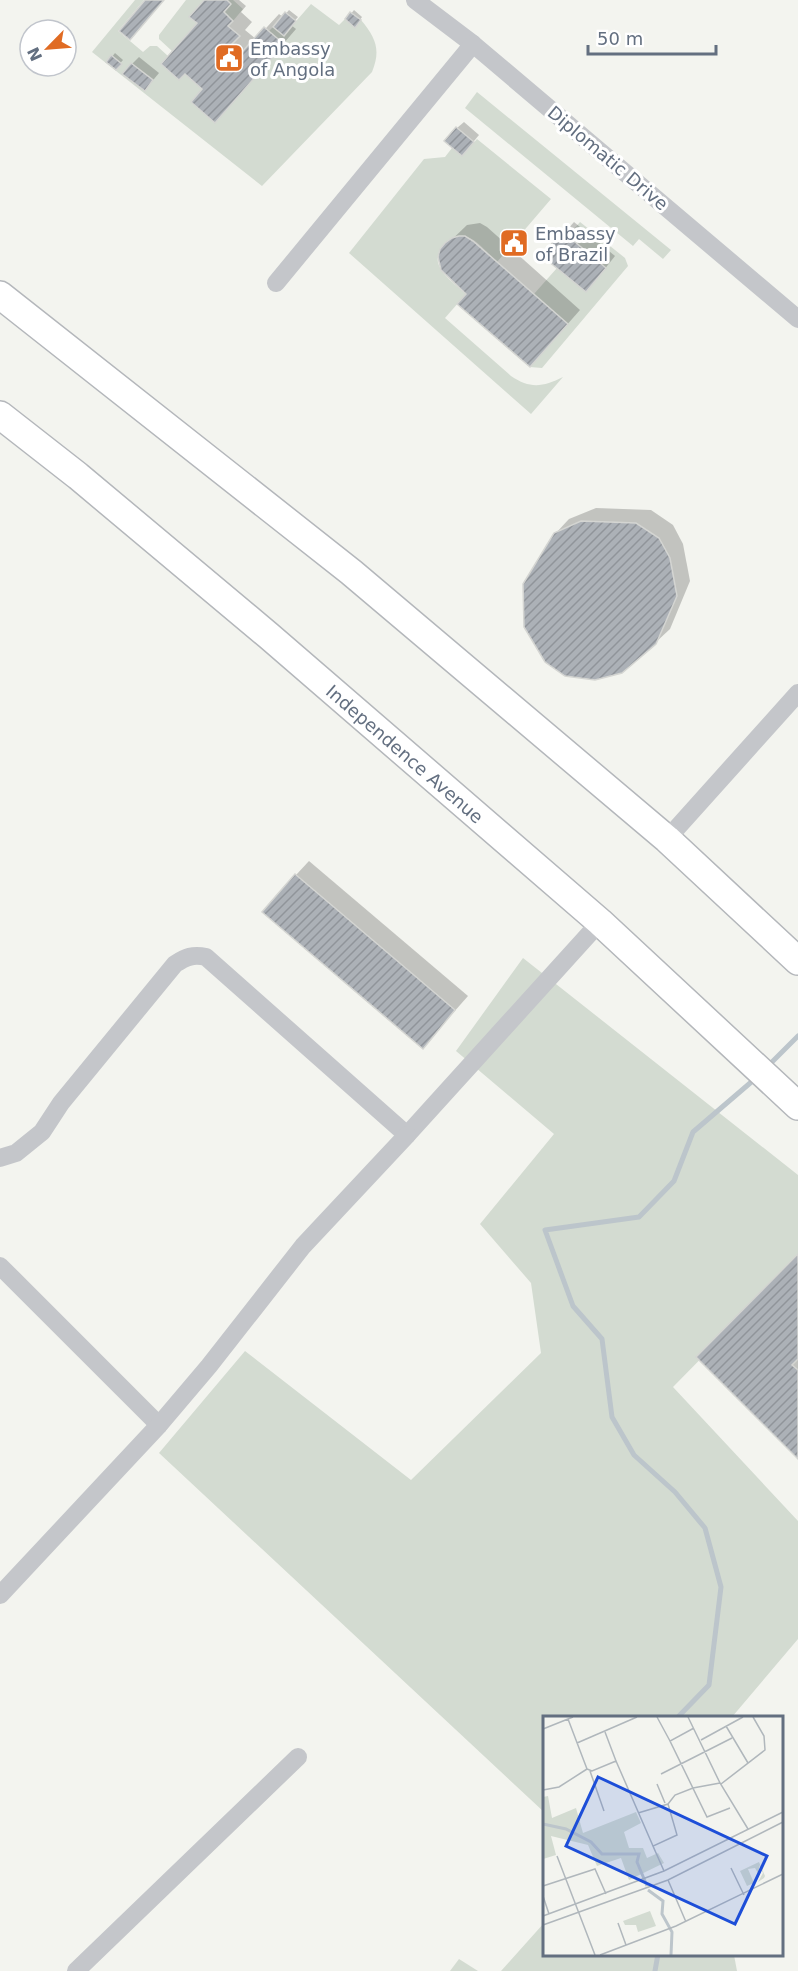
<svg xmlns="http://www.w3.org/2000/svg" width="798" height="1971" font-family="'DejaVu Sans',sans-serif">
<defs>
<pattern id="building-hatch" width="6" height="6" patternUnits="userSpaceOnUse" patternTransform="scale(1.5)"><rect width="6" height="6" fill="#acb1b7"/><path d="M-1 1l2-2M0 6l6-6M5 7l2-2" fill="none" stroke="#90949a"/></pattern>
</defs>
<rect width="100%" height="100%" fill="#f3f4ef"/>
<!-- grass -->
<g fill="#d3dbd1">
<path d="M135 0H144L118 31 143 52 150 46H157L168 56 161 64 179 80 185 74 283 43 269 31 273 27 284 35 311 4 339 25 345 19 355 27 361 20C376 38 381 50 372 72L262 186 92 52Z"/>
<path d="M186 0H204L189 17 197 23 172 51 159 39V35Z"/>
<path d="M227 0H233L243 9 233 21 224 12 231 4Z"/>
<path d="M477 92 671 250 663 259 639 239 633 246 465 108Z"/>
<path d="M477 139 551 199 497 262C488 254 476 238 464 236 458 235 451 238 447 242 423 263 451 280 466 294L445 318 511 376C530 389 543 387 563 377L531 414 349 253 424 159 445 157 452 148 462 156Z"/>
<path d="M580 222 625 258 628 266 542 368 530 367 567 324 534 294 557 268 586 292 606 268 568 236Z"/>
<path d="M523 958 798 1175V1260L673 1387 798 1521V1639L732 1717 544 1718V1812L159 1453 245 1351 411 1480 541 1353 531 1283 480 1224 554 1134 456 1051Z"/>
<path d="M544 1923V1954L734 1955 737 1971H501Z"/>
<path d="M459 1959 478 1971H450Z"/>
</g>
<!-- shadow -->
<g fill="#0003">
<path d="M206 0H239L246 6 241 12 252 22 245 30 256 39 279 14 283 17 289 10 298 17 291 25 296 29 229 107 199 23Z"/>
<path d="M354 10 362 17 358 23 347 19Z"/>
<path d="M115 53 123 60 116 68 108 62Z"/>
<path d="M139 57 159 73 145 90 132 64Z"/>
<path d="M464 122 479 135 469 147 457 128Z"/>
<path d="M574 222 615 256 596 280 544 256Z"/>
<path d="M480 223 487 227 580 310 543 352 468 293 441 250 467 225Z"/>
<path d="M596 508 651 510 673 525 683 544 690 581 670 629 655 643 555 534 569 519Z"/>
<path d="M309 861 468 996 423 1047 296 875Z"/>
<path d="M798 1256V1456L698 1357Z"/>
</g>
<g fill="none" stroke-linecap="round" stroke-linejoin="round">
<!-- stream -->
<g stroke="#bcc5cb" stroke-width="5">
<path d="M767 1067 798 1036"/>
<path d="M677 1718 709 1685 721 1587 705 1528 675 1492 634 1455 612 1417 602 1339 573 1306 545 1230 639 1217 674 1181 693 1132 756 1078"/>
<path d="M655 1971 658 1954"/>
</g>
</g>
<!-- building -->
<g fill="url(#building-hatch)" stroke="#d4d5d2" stroke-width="1.5">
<path d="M145 0H164L130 40 119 31Z"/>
<path d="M204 0H227L231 4 224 12 233 21 228 26 240 36 232 44 242 52 264 27 284 44 215 123 191 102 202 89 185 74 179 80 161 64 197 23 189 17Z"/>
<path d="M285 12 296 21 284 36 273 27Z"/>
<path d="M350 12 361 20 355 28 345 19Z"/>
<path d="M111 55 122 64 116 70 106 62Z"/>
<path d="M131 63 153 80 145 91 122 74Z"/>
<path d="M456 127 474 142 462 156 444 141Z"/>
<path d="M562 231 606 268 586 292 542 256Z"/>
<path d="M459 236H465L473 241 568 324 530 367 457 304 466 294 441 270 438 257 440 249 445 243 452 238Z"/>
<path d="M581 521 636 523 659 538 670 558 677 596 656 644 622 673 595 680 565 676 545 662 524 627 523 584 554 533Z"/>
<path d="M295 874 455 1010 423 1049 262 912Z"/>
<path d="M798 1254V1359L792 1365 798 1370V1459L696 1357Z"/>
</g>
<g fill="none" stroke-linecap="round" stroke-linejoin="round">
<!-- primary casing -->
<g stroke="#b4b7bb" stroke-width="30">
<g id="primary">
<path d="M0 295 351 572 667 839 798 961"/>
<path id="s1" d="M0 415 78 476 269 636 600 922 798 1106"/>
</g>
</g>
<!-- street -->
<g stroke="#c4c6ca" stroke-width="18">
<path d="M415 0 473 44 798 319"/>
<path d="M276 283 473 44"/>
<path d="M667 839 798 693"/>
<path d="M0 1158 16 1153 42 1132 61 1103 175 964C186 957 193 954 206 957L407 1135 600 922"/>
<path d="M0 1266 159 1425"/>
<path d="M0 1595 159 1425 209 1366 303 1246 407 1135"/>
<path d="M76 1971 298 1757"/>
</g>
<!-- primary -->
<use href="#primary" stroke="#fff" stroke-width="27"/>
</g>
<!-- icons -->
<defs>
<g id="civic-square" transform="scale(1.5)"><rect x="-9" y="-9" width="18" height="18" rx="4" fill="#e06b23" stroke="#fff"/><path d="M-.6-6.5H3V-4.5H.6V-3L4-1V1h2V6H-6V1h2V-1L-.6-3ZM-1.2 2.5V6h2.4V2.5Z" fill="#fff"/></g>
</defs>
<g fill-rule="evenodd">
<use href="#civic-square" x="229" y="58"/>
<use href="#civic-square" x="514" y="243"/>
</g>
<g text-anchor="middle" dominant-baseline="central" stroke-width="6" stroke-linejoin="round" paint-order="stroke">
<!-- poi labels -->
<g font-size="18" fill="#636f80" stroke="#fff" text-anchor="start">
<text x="250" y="48">Embassy<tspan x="250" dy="21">of Angola</tspan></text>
<text x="535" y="233">Embassy<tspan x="535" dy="21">of Brazil</tspan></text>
</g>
<!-- street labels -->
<g font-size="18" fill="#636f80" stroke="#fff">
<text transform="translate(608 158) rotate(40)">Diplomatic Drive</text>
<text stroke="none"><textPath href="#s1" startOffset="528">Independence Avenue</textPath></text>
</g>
</g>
<!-- overview -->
<g transform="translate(543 1716)">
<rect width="240" height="240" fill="#f3f4ef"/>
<path d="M5 80 9 102 33 92 40 117 93 96 98 107 81 116 86 132H100L104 142 115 137 121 147 86 164 78 142 54 150 45 129 8 120 13 139 0 143V81ZM216 146 222 160 221 162 215 166 220 157 216 149 217 158 216 159 213 161 216 159 212 152 205 153 211 167 204 170 197 155ZM107 195 113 210 95 216 93 209H82L80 205Z" fill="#d3dbd1"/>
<path fill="none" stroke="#bcc5cb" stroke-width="3" d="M0 108 23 113 48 126 59 138H96L94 146 104 170M105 174 120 185 119 198 129 216 128 239"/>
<path fill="none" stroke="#b0b7bc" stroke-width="1.5" d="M114 1 127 25M145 1 177 67 205 113M25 3 44 53M183 10 205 47M151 12 127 25 164 101 187 92M0 13 30 1M158 24 200 1M34 27 94 1M73 45 110 130M44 53 49 55 73 45 62 16M47 55 61 95M118 58 189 22M114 68 122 87M178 68 222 34 221 20 210 1M0 74 16 71 44 53M95 97 125 88 132 79 150 72 177 67M14 140 52 239M188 152 201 179M121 155 110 130 134 119 125 88M125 164 143 206M0 170 52 153 63 178M0 180 6 198M0 200 121 155 240 96M75 207 83 229M0 209 125 164 240 106M57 239 133 210 240 158"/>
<path fill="#1d4ed8" fill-opacity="0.15" stroke="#1d4ed8" stroke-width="3" d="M55 61 224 140 192 208 23 130Z"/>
<rect width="240" height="240" fill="none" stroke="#636f80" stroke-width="3"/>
</g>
<!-- north arrow -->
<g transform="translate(48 48) rotate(245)"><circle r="28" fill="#ffffff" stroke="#c1c5cc" stroke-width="1.5"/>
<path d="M0-4.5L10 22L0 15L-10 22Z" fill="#e06b23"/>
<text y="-9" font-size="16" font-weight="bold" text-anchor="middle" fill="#636f80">N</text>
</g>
<!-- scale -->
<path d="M588 45v9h128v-9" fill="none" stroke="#636f80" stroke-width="3"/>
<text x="597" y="45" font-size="18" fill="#636f80" stroke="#ffffff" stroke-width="4.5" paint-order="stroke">50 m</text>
</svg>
